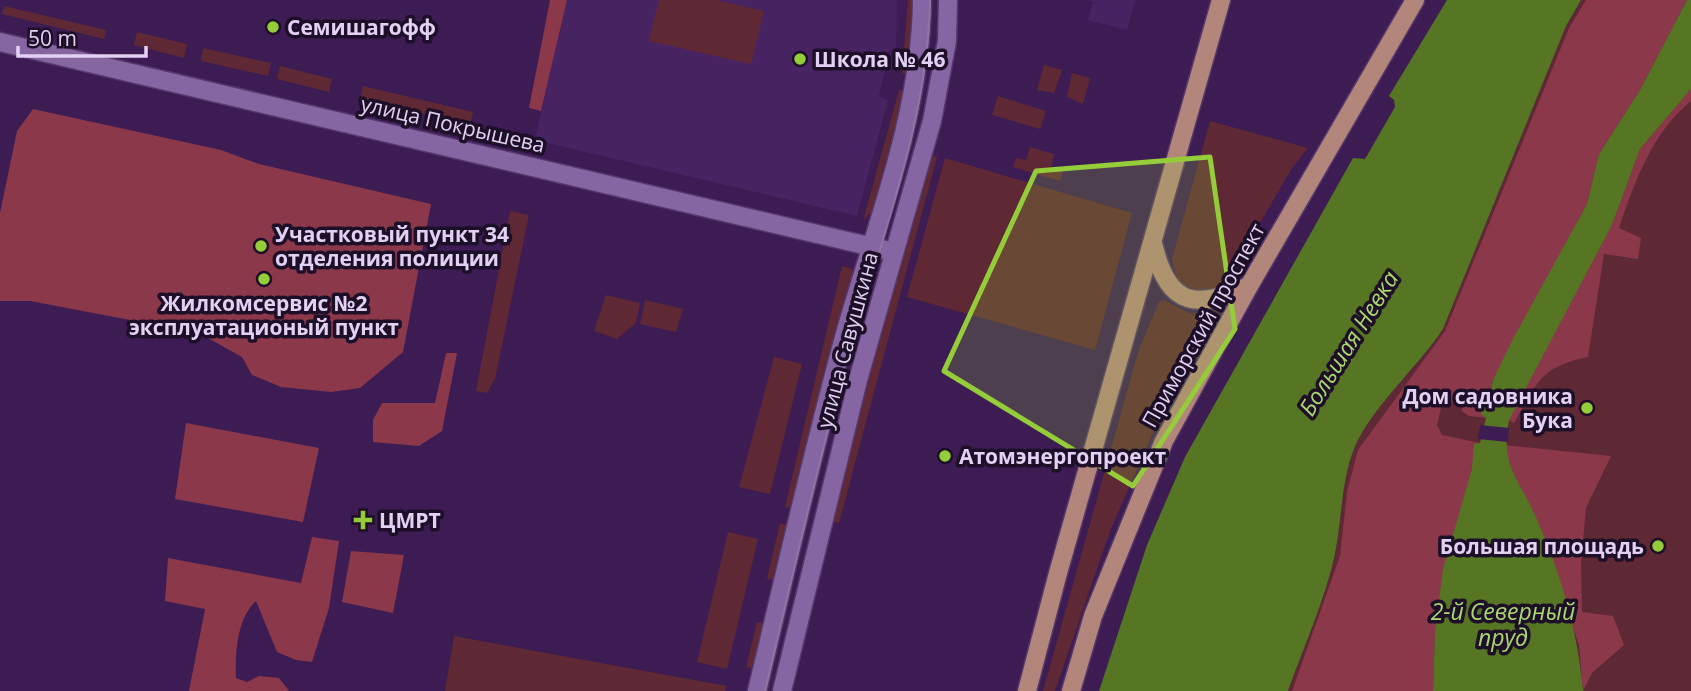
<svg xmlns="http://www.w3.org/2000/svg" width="1691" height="691" font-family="'Open Sans',sans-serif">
<rect width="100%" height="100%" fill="#3c1c53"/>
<!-- built -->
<g fill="#472362">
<path d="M567 0H897L896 51H889L879 96 888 100 857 216 535 140Z"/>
<path d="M1087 0H1135L1127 30 1088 20 1093 2Z"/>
</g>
<!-- green -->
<g fill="#5e2834">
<path d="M659 0H716L764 11 751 64 649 41Z"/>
<path d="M908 0H915L911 74 902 73Z"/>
<path d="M1581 0H1691V691H1288C1303 649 1326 597 1335 554 1342 519 1341 482 1354 449 1370 409 1418 367 1443 329L1566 26Z"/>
<path d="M4 6 106 30 104 39 2 14Z"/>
<path d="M137 32 187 44 184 58 134 45Z"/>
<path d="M203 48 271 63 268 76 201 61Z"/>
<path d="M1044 65 1062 70 1054 93 1037 90Z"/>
<path d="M280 66 332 79 329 92 277 79Z"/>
<path d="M1072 73 1090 78 1083 104 1067 97Z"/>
<path d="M363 86 473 112 470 125 360 99Z"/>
<path d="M899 90 908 92 875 208 863 221Z"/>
<path d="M998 96 1046 111 1040 129 992 115Z"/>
<path d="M1210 121 1308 148 1292 168 1224 285C1209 295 1193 294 1178 283L1172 259Z"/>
<path d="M1030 147 1054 154 1051 168 1063 171 1060 181 1013 167 1016 158 1026 160Z"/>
<path d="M928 155 937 157 839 523 829 521 864 382Z"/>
<path d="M945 158 1132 213 1095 350 907 297Z"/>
<path d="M510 211 529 215 495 379 487 393 476 391Z"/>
<path d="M842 266 852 269 854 274 794 508 785 507Z"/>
<path d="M606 295 640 303 636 323 617 339 594 331Z"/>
<path d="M645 300 683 309 676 332 640 324Z"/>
<path d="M1164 300 1187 312 1211 317 1212 322 1152 435 1110 531 1055 691H1043L1139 349 1159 302Z"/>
<path d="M774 357 802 364 770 494 739 487Z"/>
<path d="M780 523 790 527 777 581 767 578Z"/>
<path d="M728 532 758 539 727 669 697 662Z"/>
<path d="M757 622 766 624 756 669 746 667Z"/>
<path d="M454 636 727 686 725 691H445Z"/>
</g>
<!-- forest -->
<g fill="#8b384b">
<path d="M550 0H567L541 111 529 108Z"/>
<path d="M1586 0H1687L1640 90 1599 154 1587 204 1493 380 1486 418 1469 416 1462 411V405L1443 400 1437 425 1442 435 1480 443 1435 632 1433 691H1292L1340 556 1347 492 1358 450 1445 331 1569 28Z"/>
<path d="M1691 89V101C1653 131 1634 183 1619 228L1641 238 1638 259 1604 254 1588 357C1539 367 1538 383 1514 423L1508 420 1612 225 1640 149Z"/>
<path d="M33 109 221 150 259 164 431 204 403 352 360 388 331 392 281 387 252 375 242 357 199 333 30 301H0V213L17 131Z"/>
<path d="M446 353H457L442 431 419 446 373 442V420L382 403H435Z"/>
<path d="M186 423 319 448 303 522 175 499Z"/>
<path d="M1504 445 1611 456 1586 508 1581 563 1582 612 1613 616 1624 645 1592 673 1583 691 1579 645 1534 513 1516 482Z"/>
<path d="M312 537 339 541 329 608 312 662 296 660 277 652 256 601C237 618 235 654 236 678L247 682 259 676 279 678 289 691H189L205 609 165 601 168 558 301 583Z"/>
<path d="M351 551 404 555 393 613 342 602Z"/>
</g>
<!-- water -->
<g fill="#567624">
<path d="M1447 0H1581L1566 26 1443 329C1418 367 1370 409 1354 449 1341 482 1342 519 1335 554 1326 597 1303 649 1288 691H1099L1147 545 1185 457 1353 158 1365 159 1395 107 1394 100 1389 96Z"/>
<path d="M1687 0H1691V89L1640 149 1612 225 1509 420C1500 465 1518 477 1535 515 1560 571 1578 630 1583 691H1433L1435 632 1443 569 1472 469 1474 444 1480 443 1486 418 1481 414 1483 405 1489 401 1493 380 1514 337 1587 204 1599 154 1640 90Z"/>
</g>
<!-- pier -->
<path fill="#3c1c53" d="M1480 425 1509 428 1508 442 1478 439Z"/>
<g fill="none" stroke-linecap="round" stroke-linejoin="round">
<!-- tertiary casing -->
<g stroke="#553769" stroke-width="21">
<path id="tertiary" d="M0 42 894 252"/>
</g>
<!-- secondary casing -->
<g stroke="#553769" stroke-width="21">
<g id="secondary">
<path d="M757 691C786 570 813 449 846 330 877 222 921 113 922 0"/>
<path d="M782 691 858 380 932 121 947 41 948 0"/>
</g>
</g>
<!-- primary casing -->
<g stroke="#553769" stroke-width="21">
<g id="primary">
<path d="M1154 247C1169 308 1197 309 1249 286"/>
<path d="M1027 691 1058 573 1221 0"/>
<path d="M1071 691 1093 616 1164 441 1249 286 1415 0"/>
</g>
</g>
<!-- tertiary -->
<use href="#tertiary" stroke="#8665a3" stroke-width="18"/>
<!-- secondary -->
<use href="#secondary" stroke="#8665a3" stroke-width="18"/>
<!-- primary -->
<use href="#primary" stroke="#b3867c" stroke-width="18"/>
<!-- tram -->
<path stroke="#8e75a2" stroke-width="2" d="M765 691C790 586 814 481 842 376 875 253 928 129 930 0"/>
</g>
<!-- marked area -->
<path fill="#95cc3a" fill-opacity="0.2" stroke="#95cc3a" stroke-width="5" stroke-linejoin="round" d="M1210 157 1235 329 1133 486 944 371 1036 171Z"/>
<!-- markers -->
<g fill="#95cc3a" stroke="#1c0f27" stroke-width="2.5">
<circle cx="273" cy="27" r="7"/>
<circle cx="800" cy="59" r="7"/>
<circle cx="261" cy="246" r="7"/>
<circle cx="264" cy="279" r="7"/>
<circle cx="1587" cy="408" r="7"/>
<circle cx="945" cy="456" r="7"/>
<path d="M359.5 509.5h7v7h7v7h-7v7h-7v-7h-7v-7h7z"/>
<circle cx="1658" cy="546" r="7"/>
</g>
<g text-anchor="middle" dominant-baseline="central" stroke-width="7" stroke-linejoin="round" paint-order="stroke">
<!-- poi labels -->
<g font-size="21" font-weight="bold" fill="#e3d1f4" stroke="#1c0f27" text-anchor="start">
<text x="287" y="27">Семишагофф</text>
<text x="814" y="59">Школа № 46</text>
<text x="275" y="234">Участковый пункт 34<tspan x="275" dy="24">отделения полиции</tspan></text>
<text x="264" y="303" text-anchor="middle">Жилкомсервис №2<tspan x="264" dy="24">эксплуатационый пункт</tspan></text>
<text x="1573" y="396" text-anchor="end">Дом садовника<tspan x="1573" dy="24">Бука</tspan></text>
<text x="959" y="456">Атомэнергопроект</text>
<text x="379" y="520">ЦМРТ</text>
<text x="1644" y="546" text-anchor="end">Большая площадь</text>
</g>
<!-- street labels -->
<g font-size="21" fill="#e3d1f4" stroke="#1c0f27">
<text transform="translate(453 124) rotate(13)">улица Покрышева</text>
<text transform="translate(1203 325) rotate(-61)">Приморский проспект</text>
<text transform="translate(847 340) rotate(-75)">улица Савушкина</text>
</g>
<!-- water labels -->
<g font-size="23" font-style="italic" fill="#abd86d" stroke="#1c0f27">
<text transform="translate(1348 343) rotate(-58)">Большая Невка</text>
<text x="1503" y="611">2-й Северный<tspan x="1503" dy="26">пруд</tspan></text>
</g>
</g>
<!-- scale -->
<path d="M18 46v10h128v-10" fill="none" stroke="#e3d1f4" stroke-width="3.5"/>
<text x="28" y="46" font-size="21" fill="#e3d1f4" stroke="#1c0f27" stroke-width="5" paint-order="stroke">50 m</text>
</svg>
